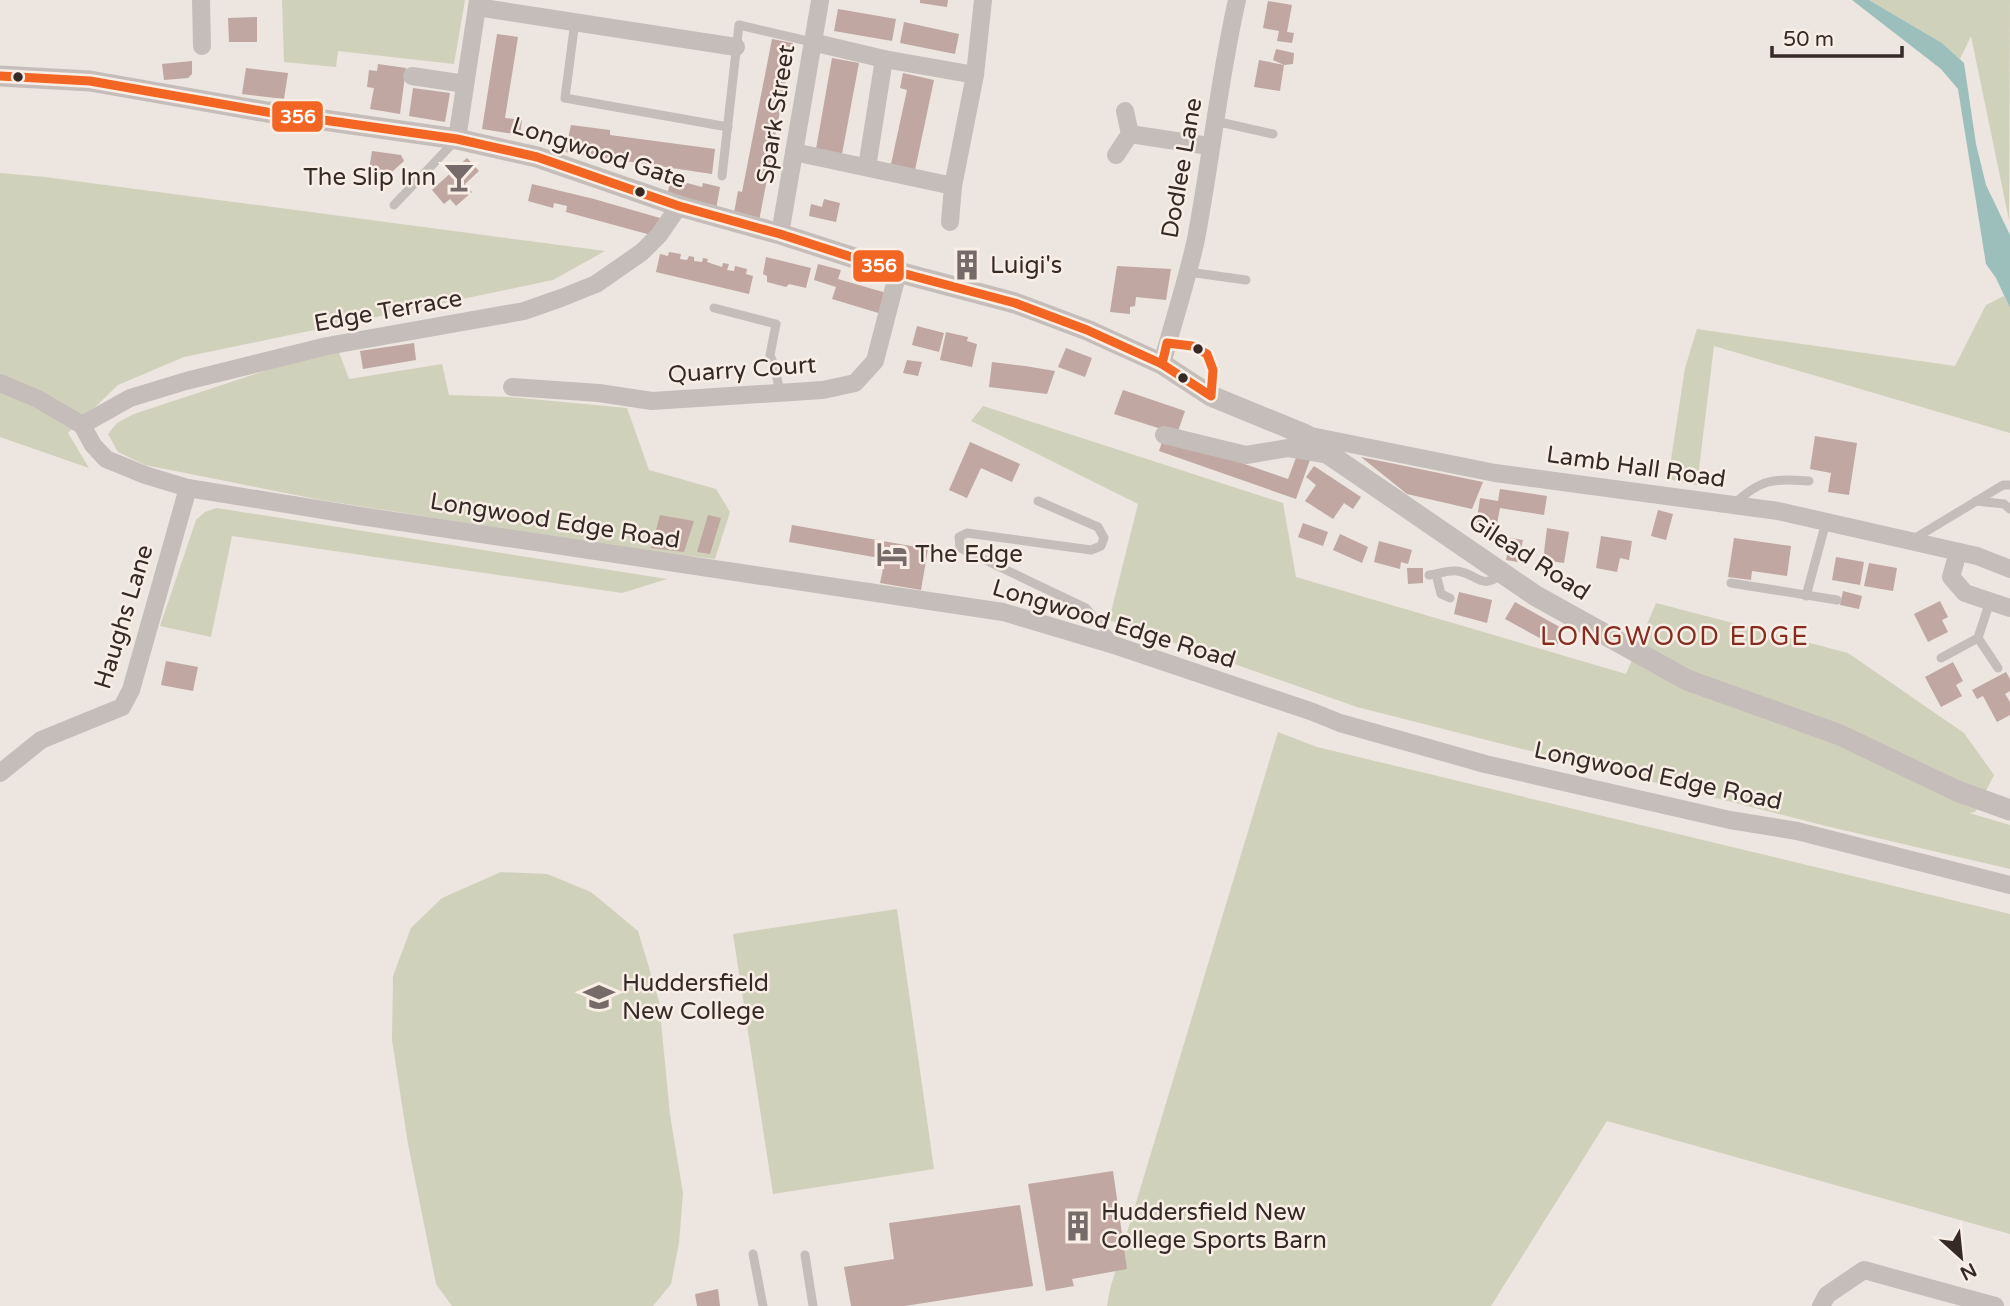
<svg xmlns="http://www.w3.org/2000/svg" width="2010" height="1306" font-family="'Varela Round',sans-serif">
<rect width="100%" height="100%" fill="#ece5e0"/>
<!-- green -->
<g fill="#d0d1ba">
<path d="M282 0H465L454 64 338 51 336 67 284 62Z"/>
<path d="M1869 0H2010L2009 220 1971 36 1960 59 1942 43Z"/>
<path d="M0 173 45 177 605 251 553 280 184 357 118 385 68 433 89 468 0 437Z"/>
<path d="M2004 296 2010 308V433L1714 346 1697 485 1668 479 1685 368 1697 329 1955 366 1986 305Z"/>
<path d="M337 347 349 379 442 364 449 395 510 397 627 408 649 470 716 489 730 512 715 559 631 549 321 500 145 465 118 452 108 434 117 423 134 414Z"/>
<path d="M983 406 1283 503 1296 577 1626 674 1656 603 1848 653 1964 733 1994 775 1975 812 1969 813 2010 825V869L1826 826 1357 707 1109 620 1138 504 971 421Z"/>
<path d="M217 508 667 579 622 593 232 536 211 637 160 626 196 520 205 512Z"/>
<path d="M1278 732 1317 747 2010 914V1234L1607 1121 1491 1306H1107L1110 1289Z"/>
<path d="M501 872 547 874 591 892 638 931 659 1001 670 1115 683 1193 679 1243 671 1284 653 1306H452L436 1284 408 1144 392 1040 393 976 411 928 442 898Z"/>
<path d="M897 909 934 1169 773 1194 733 934Z"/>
</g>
<!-- water -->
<path fill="#9cbfbb" d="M1852 0H1869L1942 43 1964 63 1976 144 1986 185 2010 235V308L1996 278 1986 264 1958 89 1941 69Z"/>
<!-- building -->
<g fill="#c0a7a1">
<path d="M920 0H948L947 7 920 3Z"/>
<path d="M1268 1 1292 5 1287 32 1294 33 1292 43 1277 41 1279 31 1263 28Z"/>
<path d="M838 9 896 19 892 41 834 31Z"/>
<path d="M257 17V42H229L228 18Z"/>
<path d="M904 22 959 34 955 54 900 43Z"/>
<path d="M497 34 518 37 505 118 522 120 520 135 482 129Z"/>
<path d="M772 39 793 43 759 221 734 213 738 191 742 192Z"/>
<path d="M1276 49 1294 53 1293 64 1284 65 1273 60Z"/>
<path d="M832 58 859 63 842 154 816 149Z"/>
<path d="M1259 60 1284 65 1280 91 1254 87Z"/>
<path d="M192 61V74L188 78 164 80 162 64Z"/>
<path d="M378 64 406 68 400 114 370 109 374 88 367 87 369 70 377 71Z"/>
<path d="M246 68 288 73 284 99 242 94Z"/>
<path d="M903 73 934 80 915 170 891 164 907 90 900 88Z"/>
<path d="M413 88 450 93 445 122 409 116Z"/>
<path d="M571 125 610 130V135L715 149 712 174 565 152Z"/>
<path d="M372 151 401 155 404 161 384 179 368 176Z"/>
<path d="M467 158 479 171 465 184 472 192 456 206 450 199 444 204 432 190Z"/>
<path d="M671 181 686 185 687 183 702 187 703 183 720 187 716 209 667 194Z"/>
<path d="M532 184 594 199 660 218 651 235 629 229 566 212 567 206 554 203 553 208 528 201Z"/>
<path d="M824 199 840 203 836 222 809 216 811 204 822 207Z"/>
<path d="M669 252 681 254 680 259 687 260 689 256 694 257V261L702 262 703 258 708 259 707 262 722 267 723 263 729 264 727 270 734 271 735 266 747 269 746 274 753 276 749 294 656 272 660 254 668 256Z"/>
<path d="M961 252 979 256 974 279 956 275Z"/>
<path d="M766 257 811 268 806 288 789 284 786 287 767 282V276L763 274Z"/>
<path d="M818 264 841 270 838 279 890 294 885 315 832 299 836 287 814 280Z"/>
<path d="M1117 266 1171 269 1166 300 1136 297 1135 306 1130 307V314L1110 312Z"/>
<path d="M917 326 944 333 939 352 912 345Z"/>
<path d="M946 332 968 337 967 341 977 344 972 367 940 360Z"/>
<path d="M414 343 416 360 363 369 360 351Z"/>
<path d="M1066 348 1092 358 1085 377 1058 367Z"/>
<path d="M907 360 922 362 918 376 903 373Z"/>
<path d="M992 362 1025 366 1055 371 1047 394 989 387Z"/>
<path d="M1123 390 1185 411 1177 434 1114 414Z"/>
<path d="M1164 436 1288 479 1297 455 1310 460 1296 499 1159 451Z"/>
<path d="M1815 436 1857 443 1849 495 1828 492 1831 473 1810 469Z"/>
<path d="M970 442 1020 464 1012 482 981 468 967 498 949 490Z"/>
<path d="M1361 457 1483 482 1472 509 1407 494Z"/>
<path d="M1314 466 1361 497 1353 509 1344 503 1333 519 1305 501 1316 485 1306 477Z"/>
<path d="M1500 489 1547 496 1544 515 1500 508 1496 529 1476 526 1480 498 1498 501Z"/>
<path d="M1658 510 1673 514 1666 540 1651 536Z"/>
<path d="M660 515 694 521 684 552 651 548Z"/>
<path d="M708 515 721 518 710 554 697 552Z"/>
<path d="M1303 523 1328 532 1323 546 1298 537Z"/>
<path d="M792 525 928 549 921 590 880 583 885 559 789 542Z"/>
<path d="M1547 528 1569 532 1564 563 1543 560Z"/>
<path d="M1340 534 1368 547 1362 563 1333 550Z"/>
<path d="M1601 536 1632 541 1629 560 1620 558 1617 572 1596 568Z"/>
<path d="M1510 538 1523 540 1518 562 1506 560Z"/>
<path d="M1734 538 1791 546 1787 576 1752 571 1751 580 1728 577Z"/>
<path d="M1379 541 1412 550 1408 564 1401 562 1400 569 1374 562Z"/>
<path d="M1836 557 1864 562 1860 585 1832 580Z"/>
<path d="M1869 563 1897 568 1893 591 1864 586Z"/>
<path d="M1407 568H1423V583L1408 584Z"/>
<path d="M1843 591 1862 596 1859 609 1840 605Z"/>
<path d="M1459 592 1492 600 1487 623 1454 614Z"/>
<path d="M1940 601 1948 617 1942 620 1948 632 1928 642 1914 614Z"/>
<path d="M1515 602 1565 630 1556 647 1505 619Z"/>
<path d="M166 661 198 667 193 691 161 685Z"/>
<path d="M1953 662 1963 681 1956 685 1962 696 1941 707 1925 677Z"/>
<path d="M2006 672 2010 679V691L2005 694 2010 702V715L1997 722 1983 696 1977 699 1972 690Z"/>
<path d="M1113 1171 1127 1269 1072 1279 1074 1286 1046 1291 1028 1184Z"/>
<path d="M1020 1205 1033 1286 905 1306H851L844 1267 894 1259 889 1223Z"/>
<path d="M718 1289 720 1306H697L695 1294Z"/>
</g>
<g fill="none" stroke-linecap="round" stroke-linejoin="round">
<!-- service -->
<g stroke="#c5bdb9" stroke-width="9">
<path d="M575 21 565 98 728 127"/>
<path d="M1215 121 1273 134"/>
<path d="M722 176 739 25 812 42"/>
<path d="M394 205 456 140"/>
<path d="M1188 272 1246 280"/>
<path d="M714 308 776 324 770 355 775 368 780 393"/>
<path d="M1167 343C1206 343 1219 354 1212 394"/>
<path d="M1038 501 1098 527 1104 538 1101 546 1091 550 967 533 959 537 960 548 1086 608 1114 642"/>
<path d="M1976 501 2004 504 2010 509"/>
<path d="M1733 505C1761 478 1773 479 1809 481"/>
<path d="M1912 540 2003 485H2010"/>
<path d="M1436 574 1441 594 1450 598"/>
<path d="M1429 575C1438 574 1448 570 1457 571 1479 574 1480 591 1502 574"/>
<path d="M1731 583 1837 600"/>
<path d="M1806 596 1826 522"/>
<path d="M1978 638 1990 601"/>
<path d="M1941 658 1978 638 1998 668"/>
<path d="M753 1254 763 1306"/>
<path d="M805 1255 813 1306"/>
</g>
<!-- minor -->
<g stroke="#c5bdb9" stroke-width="18">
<path d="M201 0 202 46"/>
<path d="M477 7 736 47"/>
<path d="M812 42 884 59 975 75"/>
<path d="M412 76 465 84"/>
<path d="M1130 134 1209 146"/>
<path d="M457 139 478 0"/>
<path d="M794 152 953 186 975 75 983 0"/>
<path d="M1116 155 1130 134 1125 111"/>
<path d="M867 167 884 59"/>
<path d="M950 222 953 186"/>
<path d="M780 234 820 1"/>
<path d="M1162 364C1173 322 1187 281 1196 239 1211 160 1219 79 1237 0"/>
<path d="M0 383 38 399 82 425 93 445 106 459 145 475 188 488 354 515 1003 612 1117 646 1313 712 1340 723 1485 764 1730 820 1797 831 2010 885"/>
<path d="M512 387 599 393 652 401 823 390 855 383 875 361 898 272"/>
<path d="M82 425 130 398 186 381 327 346 524 311 561 298 596 284 642 252 659 235 679 206"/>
<path d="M1164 435 1246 455 1288 448 1330 455"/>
<path d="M1306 435 1495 473 1778 511 1977 556 2010 569"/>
<path d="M1958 552 1951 577 1965 593 2010 608"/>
<path d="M0 773 41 740 122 707 131 690 188 488"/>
<path d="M1821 1306 1827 1295 1864 1270 1995 1306"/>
</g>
<!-- tertiary -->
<path stroke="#c5bdb9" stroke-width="21" d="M0 76 90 81 267 112 457 139 537 157 679 206 780 234 898 272 1015 303 1087 330 1162 364 1211 396 1306 435 1330 455 1536 596 1687 680 1840 735 1957 791 2010 810"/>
<!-- bus-1 casing -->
<g stroke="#f9eee6" stroke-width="14">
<g id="bus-1">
<path d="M0 76 90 81 267 112 457 139 537 157 679 206 780 234 898 272 1015 303 1087 330 1162 364"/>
<path d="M1167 343 1192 346 1207 354 1213 370 1211 396 1162 364Z"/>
</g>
</g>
<!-- bus-1 -->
<use href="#bus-1" stroke="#f26522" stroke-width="9"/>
</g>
<!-- icons -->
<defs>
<g id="bar-bare" transform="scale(2.415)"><path d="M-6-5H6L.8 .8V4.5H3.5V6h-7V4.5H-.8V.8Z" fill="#766b68" stroke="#f9eee6" stroke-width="2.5" paint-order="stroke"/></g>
<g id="building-bare" transform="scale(2.415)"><path d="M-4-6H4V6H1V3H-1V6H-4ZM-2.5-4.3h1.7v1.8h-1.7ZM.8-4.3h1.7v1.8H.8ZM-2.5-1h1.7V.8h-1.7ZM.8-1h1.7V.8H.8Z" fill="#766b68" stroke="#f9eee6" stroke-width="2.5" paint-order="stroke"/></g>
<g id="hotel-bare" transform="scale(2.415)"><path d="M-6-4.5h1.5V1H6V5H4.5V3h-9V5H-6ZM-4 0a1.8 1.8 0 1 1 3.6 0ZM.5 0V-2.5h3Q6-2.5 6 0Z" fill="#766b68" stroke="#f9eee6" stroke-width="2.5" paint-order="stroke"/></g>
<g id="university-bare" transform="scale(2.415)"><path d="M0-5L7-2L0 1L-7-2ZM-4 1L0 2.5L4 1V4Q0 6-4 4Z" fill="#766b68" stroke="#f9eee6" stroke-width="2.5" paint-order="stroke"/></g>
</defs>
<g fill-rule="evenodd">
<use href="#bar-bare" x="459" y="177"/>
<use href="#building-bare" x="967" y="265"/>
<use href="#hotel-bare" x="892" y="554"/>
<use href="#university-bare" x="599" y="997"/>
<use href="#building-bare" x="1078" y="1226"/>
</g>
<!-- markers -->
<g fill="#362a27" stroke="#f9eee6" stroke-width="2.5">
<circle cx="18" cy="77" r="6"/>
<circle cx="640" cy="192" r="6"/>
<circle cx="1198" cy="349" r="6"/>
<circle cx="1183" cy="378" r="6"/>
</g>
<g text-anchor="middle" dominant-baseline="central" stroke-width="5" stroke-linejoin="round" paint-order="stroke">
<!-- street labels -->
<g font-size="24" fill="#362a27" stroke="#f9eee6">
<text transform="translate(776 114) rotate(-81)">Spark Street</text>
<text transform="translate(599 153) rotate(18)">Longwood Gate</text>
<text transform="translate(1182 168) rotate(-80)">Dodlee Lane</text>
<text transform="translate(388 311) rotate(-10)">Edge Terrace</text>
<text transform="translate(742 370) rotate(-4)">Quarry Court</text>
<text transform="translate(1636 467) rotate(8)">Lamb Hall Road</text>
<text transform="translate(555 521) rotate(9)">Longwood Edge Road</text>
<text transform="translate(1529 557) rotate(33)">Gilead Road</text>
<text transform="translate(124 617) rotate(-73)">Haughs Lane</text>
<text transform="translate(1114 624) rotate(17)">Longwood Edge Road</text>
<text transform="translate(1658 776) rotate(12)">Longwood Edge Road</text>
</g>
<!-- poi labels -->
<g font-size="24" fill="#362a27" stroke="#f9eee6" text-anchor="start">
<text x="436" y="177" text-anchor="end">The Slip Inn</text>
<text x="990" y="265">Luigi's</text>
<text x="915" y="554">The Edge</text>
<text x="622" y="983">Huddersfield<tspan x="622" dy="28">New College</tspan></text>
<text x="1101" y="1212">Huddersfield New<tspan x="1101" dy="28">College Sports Barn</tspan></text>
</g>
<!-- neighbourhood labels -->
<g font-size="26" letter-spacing="2" fill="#862b1f" stroke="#f9eee6">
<text x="1675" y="636">LONGWOOD EDGE</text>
</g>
</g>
<g stroke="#f9eee6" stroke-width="2.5">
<rect x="271" y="100" width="53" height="33" rx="7" fill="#f26522"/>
<rect x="852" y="249" width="53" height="34" rx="7" fill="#f26522"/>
</g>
<g font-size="19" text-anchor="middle" font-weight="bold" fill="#fff">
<text x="298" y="123">356</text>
<text x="879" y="272">356</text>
</g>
<!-- north arrow -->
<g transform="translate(1961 1257) rotate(153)" stroke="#f9eee6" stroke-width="5" paint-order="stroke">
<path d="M0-5L12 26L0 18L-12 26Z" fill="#362a27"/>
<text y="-10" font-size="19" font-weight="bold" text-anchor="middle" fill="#362a27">N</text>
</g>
<!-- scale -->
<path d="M1772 46v10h130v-10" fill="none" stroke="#362a27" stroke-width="3.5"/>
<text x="1783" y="46" font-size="21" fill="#362a27" stroke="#f9eee6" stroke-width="5" paint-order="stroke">50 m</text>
</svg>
